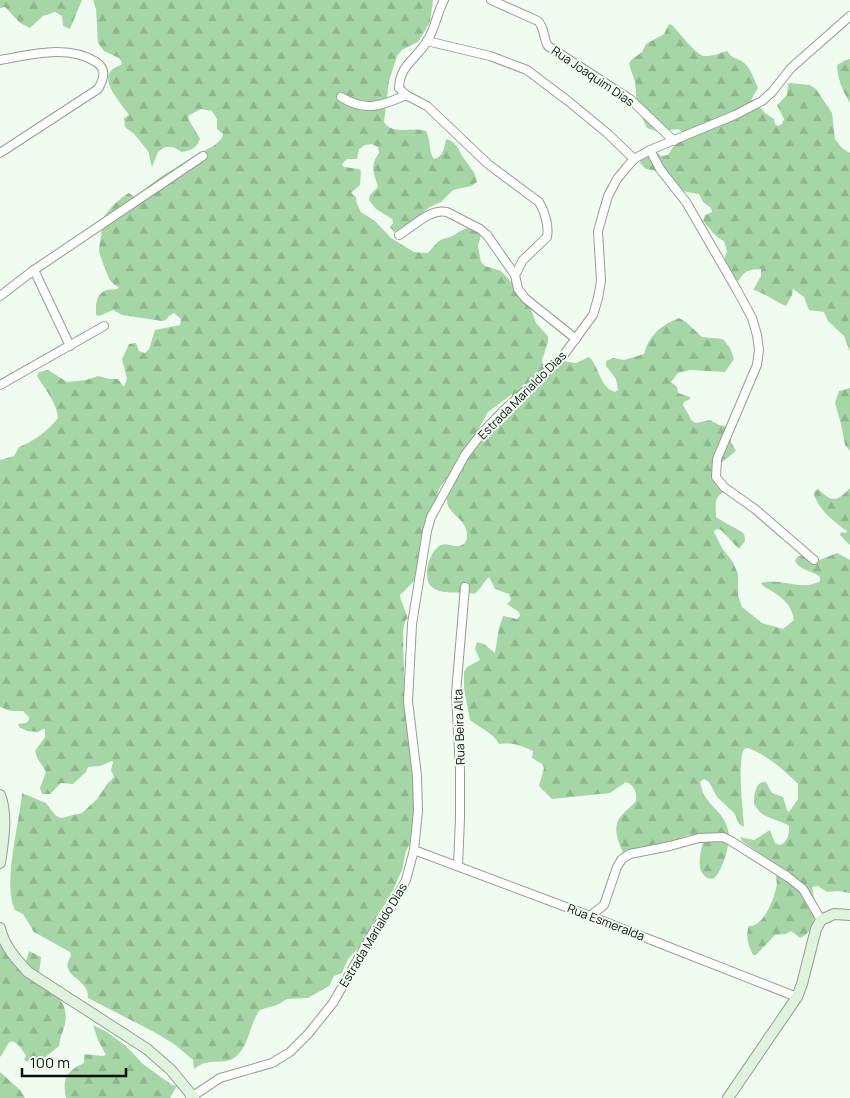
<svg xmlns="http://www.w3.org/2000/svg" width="850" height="1098" font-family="Manrope,sans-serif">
<defs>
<pattern id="forest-firs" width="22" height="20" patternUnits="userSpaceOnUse" patternTransform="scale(1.25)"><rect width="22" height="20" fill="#a6d6a6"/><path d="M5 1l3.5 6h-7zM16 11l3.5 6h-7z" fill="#8eb78e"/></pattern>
</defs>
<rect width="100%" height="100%" fill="#f1fcf1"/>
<!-- forest -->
<g fill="url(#forest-firs)">
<path d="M0 0H82L70 29 63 26 62 16 55 12 43 16 30 28 20 23 5 7 0 8Z"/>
<path d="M93 0H433L430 22 418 42 402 50 397 56 389 81 384 122C393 136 412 126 426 131 431 140 428 151 434 159 444 156 444 148 446 139 457 141 459 152 465 160 471 170 475 170 477 182L471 186 453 190 441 202 430 207 401 229 394 232 390 227 393 223 392 219 376 209 369 200 370 195 378 187C374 173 369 167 379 153L378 147 371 144 365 145 359 149 357 159H347L342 164 344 167 359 169 361 171 360 185 351 193 356 197 357 204 361 212 375 221 391 238 414 252 428 253C431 250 435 244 439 241 443 238 450 238 454 235 464 229 474 221 481 235L478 246 481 262 485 266 501 271 518 289 531 309 536 323 548 336V342L542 360 543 364 548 366 562 361 576 363 589 357C599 365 599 387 615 392L618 390 616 379 606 366V361L613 358 624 360 644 354C649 335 661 325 679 318L686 322 702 337 723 339 730 348 734 359 725 372 690 370 678 373 671 382 677 387 678 393 690 397V399L684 402 683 405 692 421 696 423 710 420 719 425 730 427 731 442 736 451 721 463 716 472 725 490V492C713 496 716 506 716 517 721 521 740 530 743 533 745 536 745 537 745 541L739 549 721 530 716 529 714 532 722 548 733 562 738 574V595L742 607 762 623 783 629 794 620C791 601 778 595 763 586L761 583C780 577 802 592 820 581V577C812 570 800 571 795 561L798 556 803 555 817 561 837 553 850 560V893L838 891 827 892 818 886 812 887C815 902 819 931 800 938L791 931 786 934 775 935 756 955H753C748 945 745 936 749 926 763 927 773 901 776 889 778 882 775 876 777 869L769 860 742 841 740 837 754 840 770 830 775 843 780 845C788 842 789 835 789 826 782 821 773 820 766 816 761 814 757 809 754 804 754 795 755 781 766 782L772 793 783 797 787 810 789 812 798 799V784C783 769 768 756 748 748L744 749C737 763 743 810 744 827L739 824 735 814 717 797 709 782 704 779 700 782C701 785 702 790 703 793 712 810 726 813 729 835 730 844 722 873 714 878 712 879 708 879 706 877 695 869 701 852 703 841L699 836 688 835 664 845 624 855C619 843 611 827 621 816 626 810 631 807 636 801 637 792 634 785 626 782L610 793 552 799 539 786 544 768 542 764 532 758 533 751C522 746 512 742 499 744 492 732 480 728 470 720L464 689V672L467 667 480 660 475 649 477 642 484 644 495 653 499 628 503 616 517 619 520 616 519 612 507 604 511 600 509 594 495 589 489 577C483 582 481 590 474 594 461 590 445 596 433 588 421 580 428 551 441 545 448 542 455 549 462 545 466 543 467 539 467 535 468 520 447 514 447 500 447 493 452 486 456 479 461 470 466 459 472 449 484 432 499 415 512 398V394L488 412 473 439 439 489 428 527 415 580 400 595 401 600 408 618 405 621 403 632 404 675 408 709 414 716 421 770 420 768 418 808 412 840 406 851 402 870 391 895 377 916 363 943 348 959 342 973 334 976 329 986 308 998 287 999 277 1005 260 1010C250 1022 249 1049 234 1058 222 1066 211 1056 194 1069L193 1060 174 1044 154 1032 88 998C89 977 57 977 71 956L70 952 34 932 23 914 15 910C2 885 20 821 22 793L46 803 56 816 61 818 82 813 97 799 107 784 114 777 111 770 113 762 112 761 100 766 88 767 86 772 73 784 61 783 50 794H42L40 788 46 772C42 764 37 760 35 751L45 737V729H43L38 732 27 731 19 727 18 724 26 723 29 720V717L23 711H11L0 707V460L14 456 19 447C35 441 47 431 58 418 57 403 45 389 37 376L39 372 48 370 67 382 86 380 98 376 110 379H118L124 387 127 379 122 359 129 344 136 343 139 351 145 353 149 349 155 330 180 325 181 319 174 313 169 316 166 320 162 321 122 315 113 310 99 316 96 315C96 305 95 294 107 290 111 289 115 290 119 288 116 286 112 283 110 280 108 277 99 253 99 251 99 241 104 233 100 223 105 213 119 198 129 193L134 197 162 176 196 155 215 145 222 138 223 134 217 129V119L212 111 201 109 188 116 189 120 200 139C197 148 192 150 182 152L173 147H165L158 152 152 167 148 151 134 134 125 127 124 118 129 115C120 101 92 74 121 65L122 63 119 58 104 51 98 43 96 9Z"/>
<path d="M669 24 672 25C679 32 695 54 704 56 711 57 720 53 727 51 733 59 735 57 743 62 751 68 754 79 758 88L751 100H754L765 113 774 119 775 124 778 126 782 124 784 119 777 105 787 95 788 84 790 83 810 85 816 89 832 113 835 139 842 148 850 153V352L844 336 828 321 824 312 809 310 804 297 793 289 792 295 786 306C774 301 765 293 753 290L761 276V269C750 270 744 270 739 281L734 279 724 261 727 251 724 241C713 236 711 229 703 221L705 215 712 212 711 208 703 202 699 194C681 191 676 191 668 173L646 169 640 163 642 153 648 146 653 148 661 156 668 155 681 134V131L678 129 659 132 647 128 637 107 635 82 629 64 631 60 642 52 646 44 664 34Z"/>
<path d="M850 59V103C843 92 837 78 837 65L846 60Z"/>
<path d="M850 388V451L845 445 841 424 835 403 839 391Z"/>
<path d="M850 488V545L840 535 841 532 846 533 847 531C833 521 820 511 814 495L815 491 818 489C833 503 836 502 850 488Z"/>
<path d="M0 935 17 951 20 957 23 961H26L29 951 41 957 39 975C51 988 70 1003 65 1023 64 1031 60 1036 59 1046 49 1054 37 1067 24 1060L26 1056C23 1051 16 1039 10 1042 7 1044 3 1054 0 1057Z"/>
<path d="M93 1025 107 1032 126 1046 143 1064 172 1085 177 1086 170 1098H66C62 1078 67 1071 84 1063V1054L102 1056 106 1055 98 1040Z"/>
<path d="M0 1072 20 1090 25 1098H0Z"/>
</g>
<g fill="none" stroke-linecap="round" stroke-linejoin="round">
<!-- street casing -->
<g stroke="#949e93" stroke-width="10">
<g id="street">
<path d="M491 0 538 21C545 28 543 38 548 46L630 99 674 141"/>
<path d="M427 41 490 56 527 70 568 101 607 133 634 159"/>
<path d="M0 60C30 55 68 44 96 62 107 69 104 79 98 89L0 153"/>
<path d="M406 95 399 88C400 64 417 59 427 41 435 29 437 13 444 0"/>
<path d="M341 97C365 112 382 106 406 95L427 106 488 164 539 202C545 212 549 226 547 237L523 260 515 275"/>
<path d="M650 150 660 169 686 202 737 290 752 318 757 335 759 350 757 365 717 459 716 477 724 487 755 509 814 560"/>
<path d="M399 235C413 227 430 208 447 212L480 229 487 235 515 275 518 289 526 299 576 339"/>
<path d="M34 270 70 346"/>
<path d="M0 296 34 270 203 156"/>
<path d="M0 385 104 326"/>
<path d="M414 850 590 916 797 997"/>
<path d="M458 866 460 818V771L456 693 465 587"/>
<path d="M590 916 604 905 617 867 622 859 630 854 670 846 699 838 723 837 731 841 788 877 803 889 821 920"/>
<path d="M190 1098 220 1078 272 1063 290 1052 308 1034 333 1003 375 929 392 906 406 880 414 850 418 811 417 776 408 701 412 624 427 531 431 517 465 455 481 434 503 411 560 360 593 315 598 298 601 281 598 231 608 196 617 179 627 167 634 159 650 150 735 115 762 101 772 92 791 68 850 16"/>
</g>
</g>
<!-- secondary casing -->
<g stroke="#949e93" stroke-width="12">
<g id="secondary">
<path d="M0 795C8 815 3 843 0 863"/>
<path d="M0 928C4 946 16 959 28 972L147 1049 171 1070 194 1098"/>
<path d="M728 1098 797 997 802 984 816 929 821 920 834 914 850 915"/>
</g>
</g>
<!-- street -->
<use href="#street" stroke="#fff" stroke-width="8"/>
<!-- secondary -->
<use href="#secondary" stroke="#dff3df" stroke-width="10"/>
</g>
<g text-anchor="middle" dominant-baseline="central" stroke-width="4" stroke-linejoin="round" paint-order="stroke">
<!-- street labels -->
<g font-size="12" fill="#0c100c" stroke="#f1fcf1">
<text transform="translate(593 76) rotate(34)">Rua Joaquim Dias</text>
<text transform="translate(522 395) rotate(-45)">Estrada Marialdo Dias</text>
<text transform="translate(459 727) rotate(-92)">Rua Beira Alta</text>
<text transform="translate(606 922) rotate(21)">Rua Esmeralda</text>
<text transform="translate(373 935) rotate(-59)">Estrada Marialdo Dias</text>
</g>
</g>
<!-- scale -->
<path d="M22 1068v8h104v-8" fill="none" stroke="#0c100c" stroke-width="2.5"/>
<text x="30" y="1068" font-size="15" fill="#0c100c" stroke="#f1fcf1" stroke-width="4" paint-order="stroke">100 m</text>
</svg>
